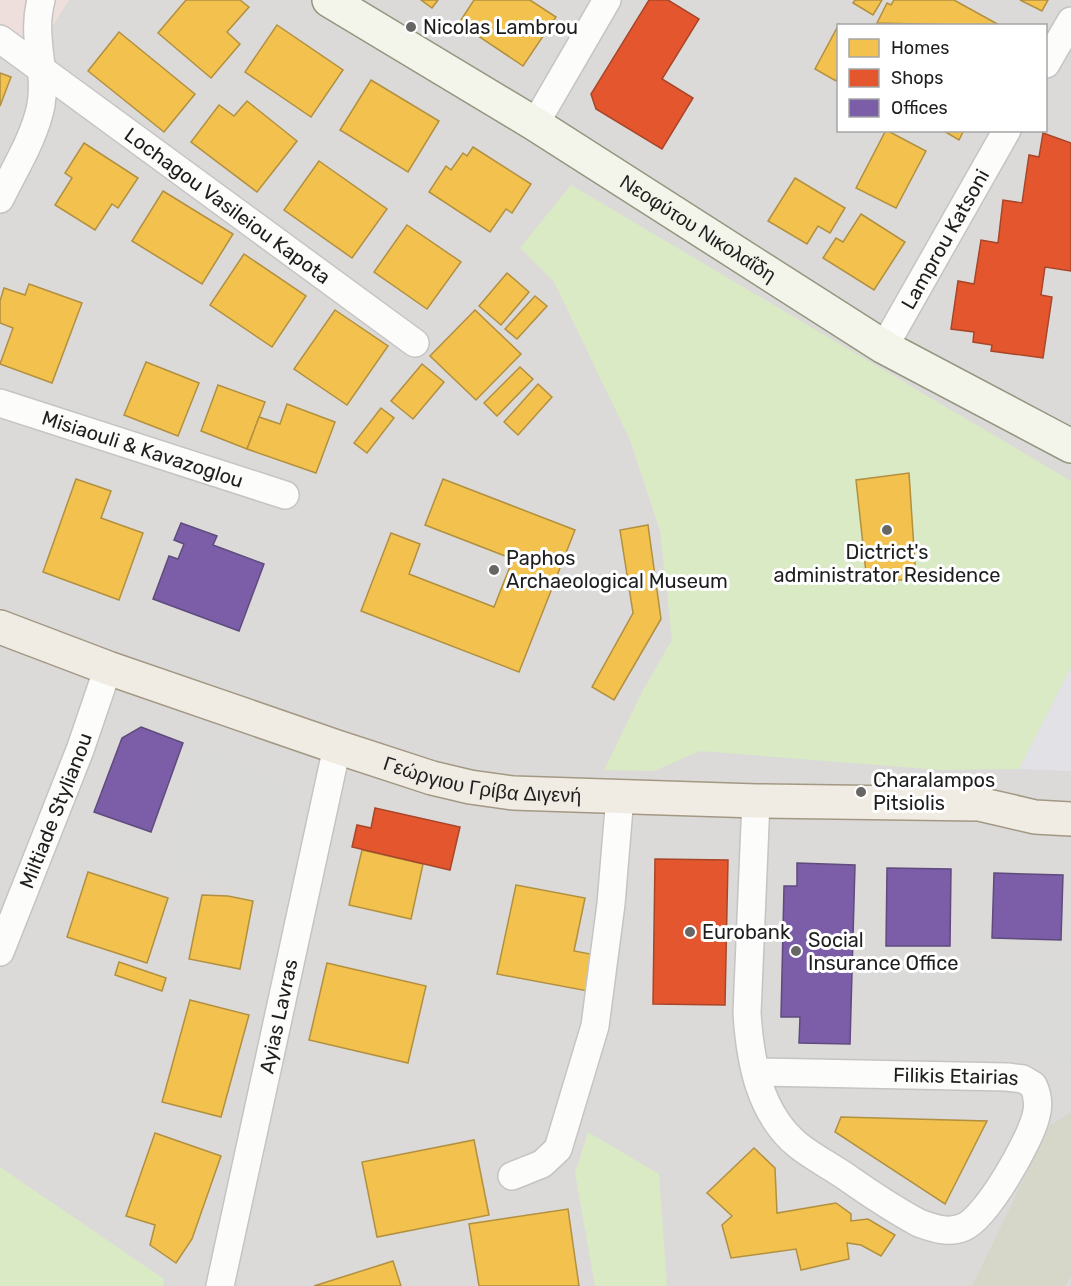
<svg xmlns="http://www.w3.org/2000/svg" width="1071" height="1286" font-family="Rubik,sans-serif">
<rect width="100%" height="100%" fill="#ecebe7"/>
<!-- residential -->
<path fill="#dbdad8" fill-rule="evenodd" d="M0 0H1071V1286H0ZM838 26H1046V130H838Z"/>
<!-- commercial -->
<path fill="#eedfdc" d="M0 0H69L24 72 0 55Z"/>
<!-- religious -->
<g fill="#dadad8">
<path d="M202 748 286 789 291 808 286 905 171 865 188 789Z"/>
<path d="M876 964 1071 967V1061L880 1051Z"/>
</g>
<!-- construction -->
<path fill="#d6d6c9" d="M1071 1113V1275L1065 1286H972L1050 1125Z"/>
<!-- grass -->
<g fill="#d9eac5">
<path d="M571 185 1071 481V667L1019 769 940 770 700 751 654 771 604 770 643 690 672 640 660 531 630 440 554 282 520 248Z"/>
<path d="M588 1132 659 1174 667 1286H595L575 1173Z"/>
<path d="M0 1167 164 1279 163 1286H0Z"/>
</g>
<!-- plaza -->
<path fill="#e2e1e6" d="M1071 667V771L1019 769Z"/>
<!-- homes -->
<g fill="#f2c14e" stroke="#b29040" stroke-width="1.5">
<path d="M186 0H240L249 7 227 32 240 44 211 78 158 33Z"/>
<path d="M421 0H438L432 8Z"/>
<path d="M474 0H530L556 17 523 66 459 23Z"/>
<path d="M855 0H882L873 15 853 3Z"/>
<path d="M894 0H954L1001 26 877 23 887 3 891 5Z"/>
<path d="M1020 0H1048L1042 11Z"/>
<path d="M839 24 842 26H838V76L836 81 815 69Z"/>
<path d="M277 25 343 70 311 117 245 72Z"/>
<path d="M119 32 195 94 164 132 88 71Z"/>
<path d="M0 73 11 77 0 106Z"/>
<path d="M371 80 439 121 408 172 340 130Z"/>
<path d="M247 101 297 141 257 192 191 142 219 105 234 116Z"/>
<path d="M886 130 926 151 896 208 856 188Z"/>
<path d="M942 130H964L959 140Z"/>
<path d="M84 143 138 178 118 208 112 204 95 230 55 205 72 178 65 173Z"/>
<path d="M473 147 531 184 512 213 506 209 490 232 429 192 446 166 451 170 463 153 467 156Z"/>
<path d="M319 161 387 209 352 258 284 210Z"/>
<path d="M795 178 845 208 830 233 818 226 807 244 768 221Z"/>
<path d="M163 191 233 234 202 284 132 241Z"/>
<path d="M861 214 905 242 874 290 823 258 836 238 843 242Z"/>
<path d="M407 225 461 262 427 309 374 272Z"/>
<path d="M244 254 306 296 272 347 210 305Z"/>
<path d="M507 273 529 292 501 325 479 306Z"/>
<path d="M29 284 82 303 52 383 0 364 13 328 0 323V301L4 288 25 295Z"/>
<path d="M535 296 547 306 517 339 505 329Z"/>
<path d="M335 310 388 346 347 405 294 369Z"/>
<path d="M475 310 521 354 476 400 430 356Z"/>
<path d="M146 362 199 383 178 436 124 415Z"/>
<path d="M422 364 444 382 413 419 391 401Z"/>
<path d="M520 367 533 379 497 416 484 403Z"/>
<path d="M538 384 552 397 518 435 504 422Z"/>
<path d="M218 385 265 402 247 449 201 431Z"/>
<path d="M287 404 335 422 316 473 247 449 259 417 280 424Z"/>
<path d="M381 408 394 418 367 453 354 443Z"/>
<path d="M909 473 916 579 867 582 856 480Z"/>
<path d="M76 479 111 491 101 518 143 533 119 600 43 572Z"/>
<path d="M443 479 575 530 519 672 361 611 391 533 420 544 409 574 494 607 513 559 425 525Z"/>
<path d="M648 525 661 619 614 700 592 687 633 613 620 530Z"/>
<path d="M362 850 423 864 411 919 349 905Z"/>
<path d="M88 872 168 898 147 963 67 937Z"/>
<path d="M516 885 585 898 574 951 601 956 593 992 497 974Z"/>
<path d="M202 895 228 896 253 901 240 969 189 959Z"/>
<path d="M119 962 166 978 162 991 115 975Z"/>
<path d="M327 963 426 986 408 1063 309 1040Z"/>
<path d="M190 1000 249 1015 221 1117 162 1102Z"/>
<path d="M841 1117 987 1121 945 1204 835 1132Z"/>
<path d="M155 1133 221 1156 192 1239 176 1263 150 1245 155 1225 126 1216Z"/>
<path d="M474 1140 489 1215 377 1237 362 1162Z"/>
<path d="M754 1148 775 1168 777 1213 836 1203 851 1214V1221L868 1219 895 1235 881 1256 861 1245 847 1243 849 1259 801 1270 796 1249 731 1258 722 1225 732 1216 707 1193Z"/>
<path d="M568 1209 579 1286H479L469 1224Z"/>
<path d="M393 1261 401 1286H314Z"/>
</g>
<!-- shops -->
<g fill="#e4572e" stroke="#a94629" stroke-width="1.5">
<path d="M649 0H668L699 19 662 79 693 98 662 149 596 109 591 94Z"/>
<path d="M1043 133 1071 143V271L1045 267 1041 295 1052 297 1043 358 991 351 992 345 973 342 974 332 951 329 958 281 974 284 981 240 998 243 1003 200 1022 203 1029 155 1039 157Z"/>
<path d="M375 808 460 827 450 870 352 847 357 825 371 828Z"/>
<path d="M655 859 728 860 725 1005 653 1004Z"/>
</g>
<!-- offices -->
<g fill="#7b5ea7" stroke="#5f4b7e" stroke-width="1.5">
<path d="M181 523 217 536 213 545 264 564 239 631 153 599 169 556 178 559 184 544 174 540Z"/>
<path d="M141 727 183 743 151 832 94 812 122 738Z"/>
<path d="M797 863 855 865 850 1044 799 1043 800 1017H781L784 886H797Z"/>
<path d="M887 868 951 869 950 946H886Z"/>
<path d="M994 873 1063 875 1061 940 992 938Z"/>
</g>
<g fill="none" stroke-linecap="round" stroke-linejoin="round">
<!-- street casing -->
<g stroke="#c5c4c3" stroke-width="30">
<g id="street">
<path id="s1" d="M0 39 415 343"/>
<path d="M1046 64 1071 21"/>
<path d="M535 124 607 0"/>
<path d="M0 199C14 170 35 137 41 105 47 69 31 38 41 0"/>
<path id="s2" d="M884 347 1007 130"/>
<path id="s3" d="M0 403 285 495"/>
<path id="s4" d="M0 952 80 750 108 668"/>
<path id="s5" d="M756 1072 1007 1077 1023 1079 1033 1085C1038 1095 1039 1105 1036 1116 1030 1141 987 1217 964 1227 948 1234 933 1228 919 1223 893 1209 869 1193 845 1176 830 1166 813 1157 799 1146 759 1114 750 1060 747 1013L756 801"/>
<path d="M512 1176 542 1164 558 1149 595 1026 611 904 620 796"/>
<path id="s6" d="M220 1286 337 747"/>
</g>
</g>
<!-- secondary casing -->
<g stroke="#94967e" stroke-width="36">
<g id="secondary">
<path id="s7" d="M329 0 535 124 884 347 1071 446"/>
</g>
</g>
<!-- primary casing -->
<g stroke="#a39883" stroke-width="36">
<g id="primary">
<path id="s8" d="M0 627 108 668 337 747 432 778 470 787 513 793 756 801 979 804 1035 817 1071 819"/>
</g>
</g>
<!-- street -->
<use href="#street" stroke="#fcfcfb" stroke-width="27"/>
<!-- secondary -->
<use href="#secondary" stroke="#f3f4ea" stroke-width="33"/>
<!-- primary -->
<use href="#primary" stroke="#f0ece4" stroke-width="33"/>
</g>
<!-- markers -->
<g fill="#666664" stroke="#fff" stroke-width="2">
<circle cx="411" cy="27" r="6"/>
<circle cx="887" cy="530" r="6"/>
<circle cx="494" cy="570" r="6"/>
<circle cx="861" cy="792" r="6"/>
<circle cx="690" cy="932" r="6"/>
<circle cx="796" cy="951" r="6"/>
</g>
<g text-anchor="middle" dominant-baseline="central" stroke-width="6" stroke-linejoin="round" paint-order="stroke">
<!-- poi labels -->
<g font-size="20" fill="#1e1e1e" stroke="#fff" text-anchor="start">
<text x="423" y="27">Nicolas Lambrou</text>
<text x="887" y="552" text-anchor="middle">Dictrict's<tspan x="887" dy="23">administrator Residence</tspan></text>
<text x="506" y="558">Paphos<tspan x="506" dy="23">Archaeological Museum</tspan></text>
<text x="873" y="780">Charalampos<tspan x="873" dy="23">Pitsiolis</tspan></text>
<text x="702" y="932">Eurobank</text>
<text x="808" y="940">Social<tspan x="808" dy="23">Insurance Office</tspan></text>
</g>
<!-- street labels -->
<g font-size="20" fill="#1e1e1e" stroke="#fff">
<text stroke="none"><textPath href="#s1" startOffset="282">Lochagou Vasileiou Kapota</textPath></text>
<text stroke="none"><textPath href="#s7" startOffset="434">Νεοφύτου Νικολαΐδη</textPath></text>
<text stroke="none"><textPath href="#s2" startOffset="124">Lamprou Katsoni</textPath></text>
<text stroke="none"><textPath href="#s3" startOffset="150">Misiaouli &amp; Kavazoglou</textPath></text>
<text stroke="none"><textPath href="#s8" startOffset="508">Γεώργιου Γρίβα Διγενή</textPath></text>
<text stroke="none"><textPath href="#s4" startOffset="152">Miltiade Stylianou</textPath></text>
<text stroke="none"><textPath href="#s6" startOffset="276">Ayias Lavras</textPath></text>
<text stroke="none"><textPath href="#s5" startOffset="200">Filikis Etairias</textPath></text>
</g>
</g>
<!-- legend -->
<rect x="837" y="24" width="210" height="108" fill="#ffffff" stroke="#a5a5a5" stroke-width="1.5"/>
<rect x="849" y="39" width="30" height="18" fill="#f2c14e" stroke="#a5a5a5" stroke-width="1.5"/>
<text x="891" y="54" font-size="18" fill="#1e1e1e">Homes</text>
<rect x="849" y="69" width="30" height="18" fill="#e4572e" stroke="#a5a5a5" stroke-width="1.5"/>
<text x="891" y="84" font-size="18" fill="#1e1e1e">Shops</text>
<rect x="849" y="99" width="30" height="18" fill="#7b5ea7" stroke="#a5a5a5" stroke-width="1.5"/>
<text x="891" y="114" font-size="18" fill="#1e1e1e">Offices</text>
</svg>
